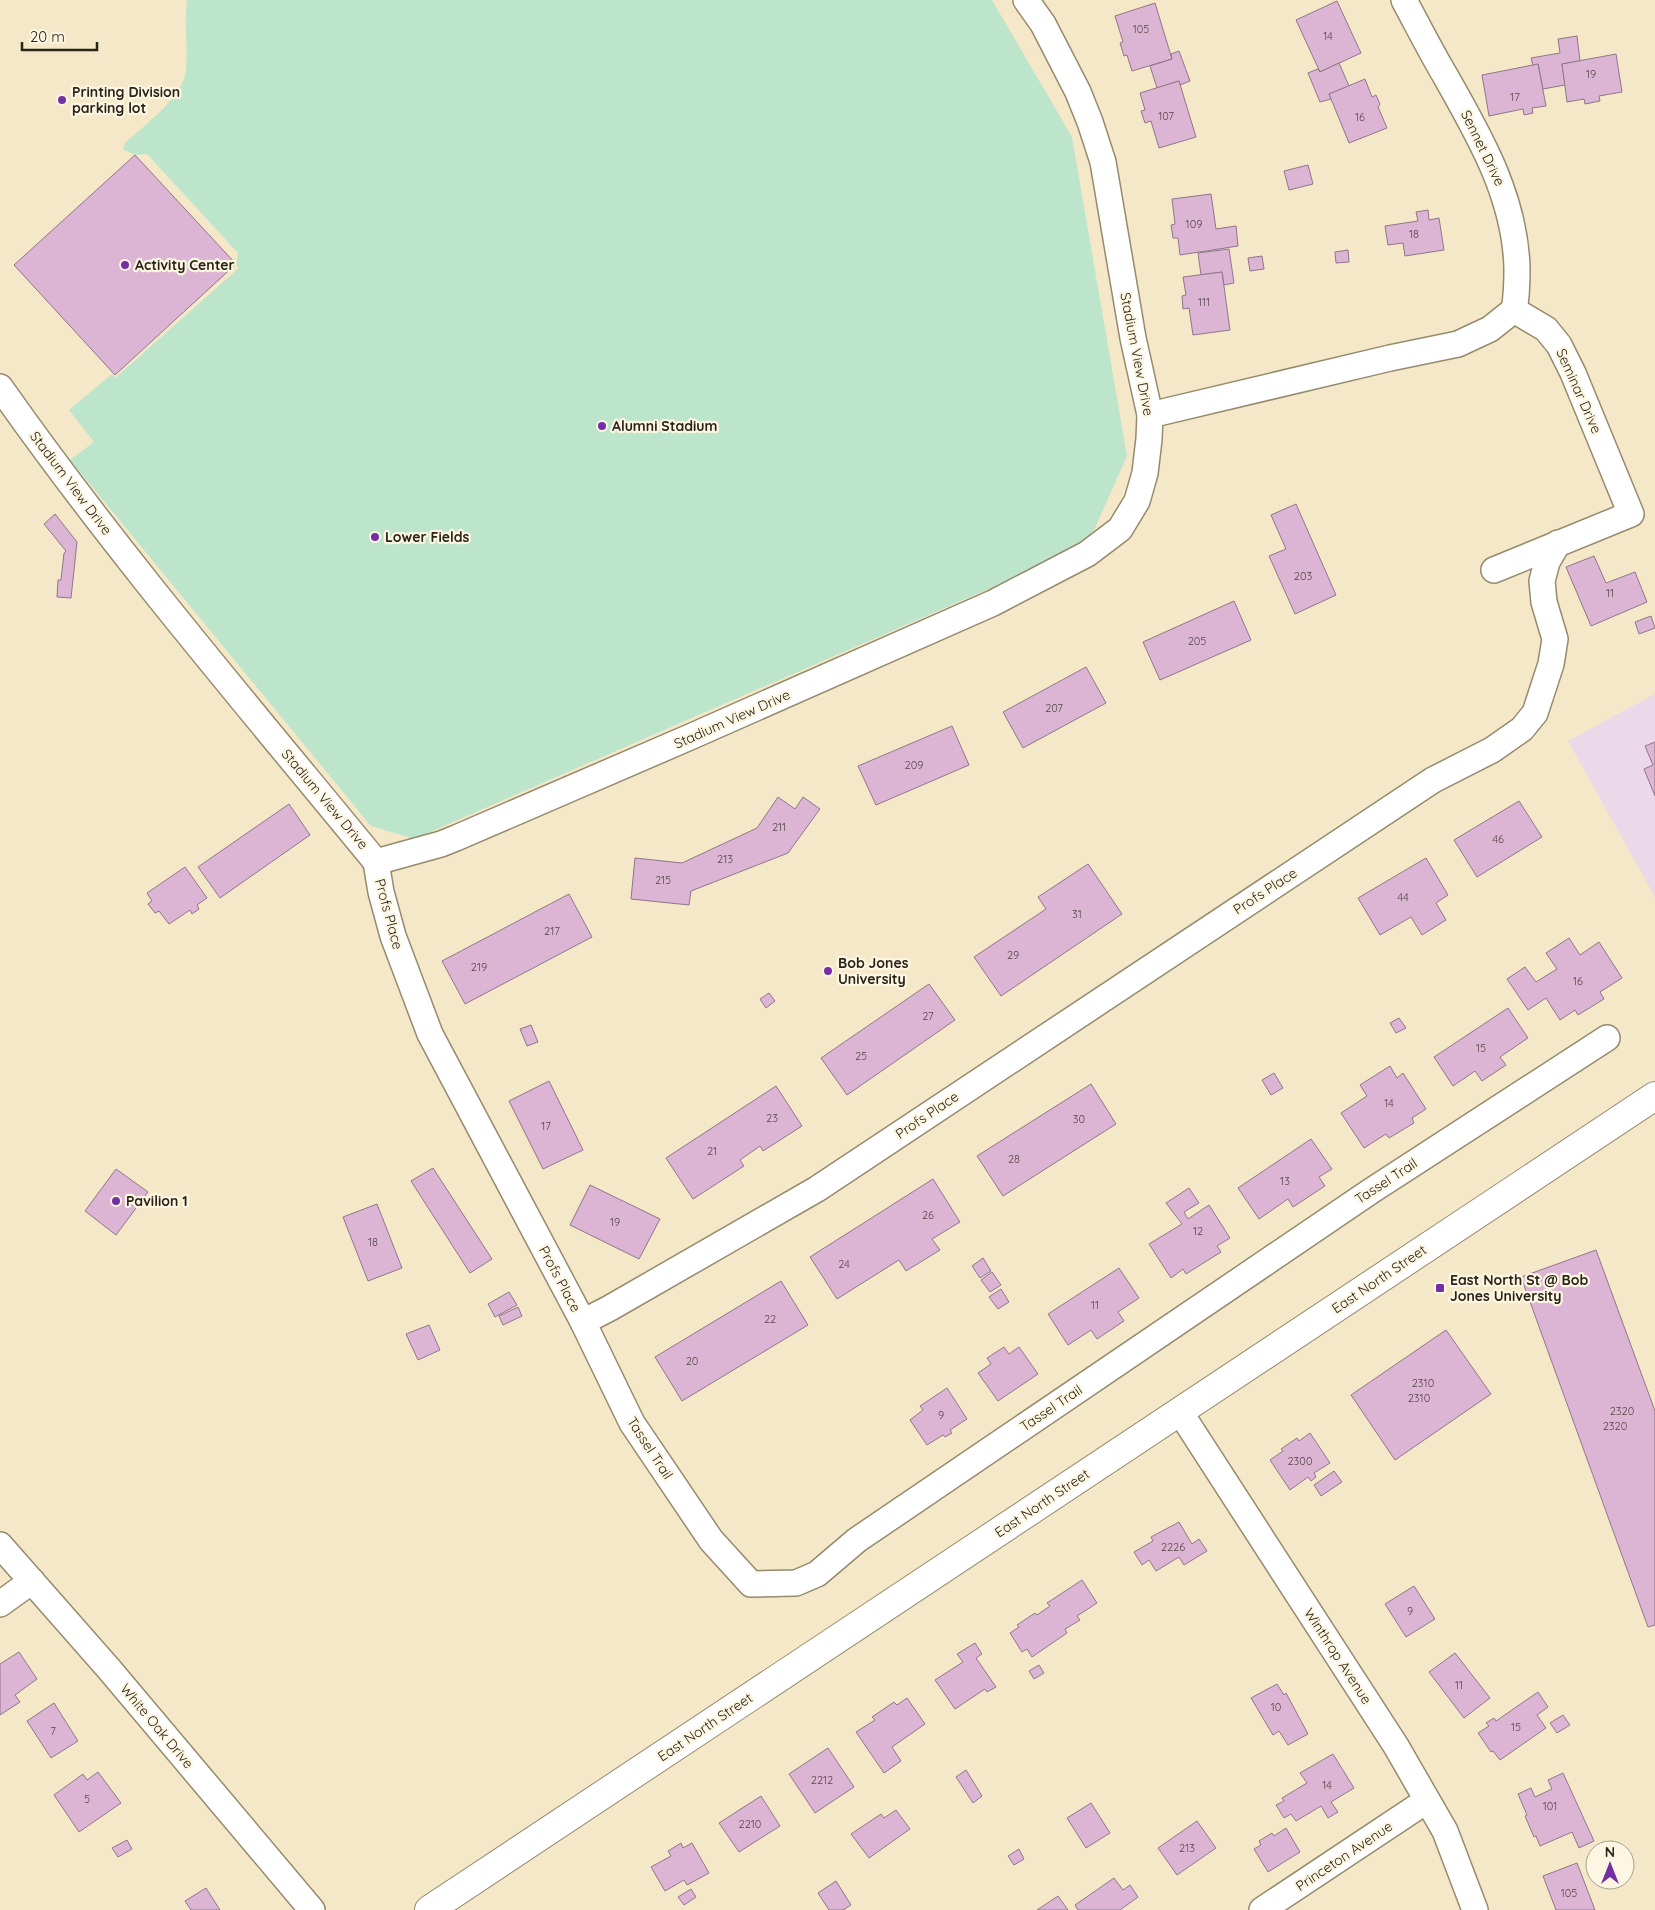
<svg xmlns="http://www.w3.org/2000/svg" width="1655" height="1910" font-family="Quicksand,sans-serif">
<rect width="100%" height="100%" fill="#f5e8c8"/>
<!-- commercial -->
<path fill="#ebd8e9" d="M1655 694V897L1568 741Z"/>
<!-- green -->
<path fill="#bce5cc" d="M187 0H992L1072 137 1127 456 1087 546 414 839 371 826 70 460 94 442 69 410 112 374 115 378 239 268 236 264 238 253 147 154 135 155 123 149 125 143C143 127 185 95 186 70 188 47 184 24 187 0Z"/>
<!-- building -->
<g fill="#dcb5d4" stroke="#8f768a">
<path d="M1337 1 1361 53 1320 72 1296 20Z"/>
<path d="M1155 3 1172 59 1132 71 1127 55 1124 56 1120 43 1123 42 1115 16Z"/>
<path d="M1577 36 1580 61 1562 64 1565 85 1543 89 1538 64 1533 66 1531 58 1560 53 1558 39Z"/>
<path d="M1179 51 1190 81 1180 85 1179 81 1157 88 1150 66 1172 59 1171 54Z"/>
<path d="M1616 54 1622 92 1599 96 1600 101 1585 104 1584 99 1567 102 1562 64Z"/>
<path d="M1339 63 1349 86 1329 94 1331 99 1320 102 1308 73 1318 69 1320 72Z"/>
<path d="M1538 64 1546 106 1532 108 1533 113 1524 115 1523 109 1489 116 1482 75Z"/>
<path d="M1365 79 1372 97 1376 95 1380 104 1378 107 1387 128 1349 143 1329 94Z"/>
<path d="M1179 81 1196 137 1159 148 1151 121 1145 123 1141 111 1145 110 1140 93Z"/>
<path d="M135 155 236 264 115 375 14 265Z"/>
<path d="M1308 165 1313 184 1289 190 1284 171Z"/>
<path d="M1211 194 1216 229 1236 226 1238 246 1180 255 1178 238H1173L1171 225 1175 224 1172 199Z"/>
<path d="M1428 210 1429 220 1439 218 1444 250 1405 256 1403 243 1388 245 1385 226 1418 221 1416 212Z"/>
<path d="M1229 249 1234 283 1224 285 1222 272 1201 275 1198 253Z"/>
<path d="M1348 250 1349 262 1336 263 1335 252Z"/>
<path d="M1262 256 1264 269 1250 271 1248 258Z"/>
<path d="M1222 272 1230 330 1193 335 1189 308 1183 309 1182 296 1186 295 1183 277Z"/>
<path d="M1296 504 1336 595 1295 614 1269 556 1286 549 1271 515Z"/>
<path d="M55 514 77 542 71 598 57 597 58 580H61L64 553 66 551 44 524Z"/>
<path d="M1594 556 1606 583 1635 572 1647 602 1591 626 1566 567Z"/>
<path d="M1234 601 1251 640 1160 680 1143 642Z"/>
<path d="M1651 616 1655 628 1639 634 1635 622Z"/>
<path d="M1086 667 1106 703 1023 748 1003 712Z"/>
<path d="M952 726 969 765 876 805 858 766Z"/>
<path d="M1655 742V796L1644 769 1653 765 1645 746Z"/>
<path d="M778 797 795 809 803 797 820 809 788 853 691 891 689 905 631 899 635 858 682 863 757 828Z"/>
<path d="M1519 801 1542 837 1477 877 1454 840Z"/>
<path d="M289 804 310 835 220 898 198 867Z"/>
<path d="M1426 858 1448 895 1436 903 1446 920 1422 935 1411 917 1380 935 1358 898Z"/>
<path d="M1088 864 1122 914 1001 996 974 957 1046 909 1038 897Z"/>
<path d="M185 867 207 898 197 905 199 909 192 914 190 910 169 924 159 911 155 913 148 904 152 901 147 893Z"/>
<path d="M569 894 592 937 465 1004 442 961Z"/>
<path d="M1569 938 1580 955 1599 942 1622 978 1600 992 1604 999 1578 1015 1575 1010 1560 1020 1546 998 1528 1010 1507 979 1525 967 1536 982 1557 969 1546 953Z"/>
<path d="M929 984 955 1020 847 1095 821 1058Z"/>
<path d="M769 993 775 1001 766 1008 760 999Z"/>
<path d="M1508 1008 1528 1038 1500 1057 1506 1065 1482 1081 1475 1071 1453 1086 1434 1057Z"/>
<path d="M1399 1018 1406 1028 1396 1033 1390 1023Z"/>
<path d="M531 1025 538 1042 527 1046 520 1029Z"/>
<path d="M1390 1066 1397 1078 1403 1073 1426 1109 1412 1118 1414 1123 1389 1138 1386 1134 1364 1148 1341 1113 1367 1096 1360 1085Z"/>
<path d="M1274 1073 1283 1088 1271 1095 1262 1080Z"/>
<path d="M549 1081 583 1150 543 1169 509 1101Z"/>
<path d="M1091 1084 1116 1124 1003 1196 977 1156Z"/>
<path d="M776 1086 802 1126 763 1151 760 1146 740 1160 744 1166 693 1199 666 1158Z"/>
<path d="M1311 1139 1332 1169 1319 1177 1325 1186 1293 1207 1288 1199 1259 1219 1238 1188Z"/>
<path d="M433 1168 492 1259 470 1273 411 1181Z"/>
<path d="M116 1169 148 1192 116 1235 85 1211Z"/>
<path d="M933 1179 960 1222 932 1239 940 1250 906 1271 899 1260 837 1299 810 1257Z"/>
<path d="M590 1185 660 1219 639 1259 570 1225Z"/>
<path d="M1189 1188 1199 1203 1184 1212 1188 1219 1209 1205 1230 1238 1217 1246 1221 1252 1186 1274 1183 1269 1171 1278 1149 1244 1182 1224 1166 1203Z"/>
<path d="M377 1204 402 1268 368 1281 343 1217Z"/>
<path d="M1596 1250 1655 1411V1625L1648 1627 1521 1277Z"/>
<path d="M983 1258 991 1271 980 1278 972 1266Z"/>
<path d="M1119 1268 1139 1298 1118 1312 1124 1321 1097 1339 1091 1330 1068 1345 1048 1314Z"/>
<path d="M992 1272 1001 1285 990 1292 981 1280Z"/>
<path d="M781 1281 808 1325 682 1401 655 1357Z"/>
<path d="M1001 1289 1009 1302 998 1309 989 1297Z"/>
<path d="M509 1292 517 1305 495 1317 488 1304Z"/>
<path d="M518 1307 522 1316 503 1325 499 1316Z"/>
<path d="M429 1325 440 1350 418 1360 406 1334Z"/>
<path d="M1446 1330 1491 1394 1395 1460 1351 1395Z"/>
<path d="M1004 1347 1009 1354 1019 1347 1038 1374 998 1401 978 1373 991 1364 987 1358Z"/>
<path d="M947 1388 967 1419 950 1430 952 1433 945 1437 943 1435 927 1445 910 1420 923 1410 920 1406Z"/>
<path d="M1310 1433 1330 1463 1314 1473 1316 1477 1311 1481 1308 1477 1290 1490 1270 1460 1283 1451 1281 1449 1297 1438 1299 1441Z"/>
<path d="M1334 1471 1342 1482 1321 1496 1314 1485Z"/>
<path d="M1179 1522 1192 1544 1199 1539 1207 1551 1184 1565 1179 1557 1156 1571 1149 1560 1142 1565 1134 1552 1153 1541 1151 1537Z"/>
<path d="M1082 1580 1097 1603 1077 1616 1080 1620 1065 1629 1067 1633 1032 1657 1027 1649 1022 1652 1010 1633 1019 1627 1017 1625 1035 1613 1037 1615 1050 1606 1047 1603Z"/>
<path d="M1414 1586 1435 1619 1406 1637 1385 1604Z"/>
<path d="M975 1643 982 1654 976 1658 996 1687 987 1692 985 1689 955 1709 935 1680 963 1662 957 1654Z"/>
<path d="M19 1652 37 1679 15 1695 20 1702 0 1715V1664Z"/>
<path d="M1455 1653 1490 1698 1464 1718 1429 1672Z"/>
<path d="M1039 1665 1044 1673 1034 1679 1029 1671Z"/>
<path d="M1277 1684 1284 1695 1286 1693 1308 1734 1288 1745 1279 1731 1273 1735 1251 1698Z"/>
<path d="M1538 1692 1548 1707 1537 1715 1546 1728 1500 1760 1493 1751 1491 1752 1478 1733 1489 1726 1486 1723 1494 1718 1496 1721Z"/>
<path d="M907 1698 925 1724 892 1747 901 1761 884 1773 856 1732 875 1720 872 1717 894 1702 897 1705Z"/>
<path d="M54 1703 78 1741 51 1758 27 1721Z"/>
<path d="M1563 1715 1570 1725 1557 1733 1550 1723Z"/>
<path d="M828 1748 854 1787 815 1813 789 1774Z"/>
<path d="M1333 1754 1354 1788 1331 1802 1338 1812 1328 1818 1321 1806 1296 1821 1291 1814 1284 1818 1276 1805 1284 1801 1282 1798 1307 1783 1300 1773Z"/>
<path d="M966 1770 982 1796 973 1803 956 1777Z"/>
<path d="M98 1772 121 1803 79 1832 54 1795 83 1774 87 1780Z"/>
<path d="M1563 1773 1594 1841 1579 1848 1572 1832 1540 1846 1536 1836 1534 1837 1525 1816 1527 1815 1518 1794 1531 1788 1535 1797 1552 1789 1548 1780Z"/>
<path d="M761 1796 780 1826 739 1852 719 1823Z"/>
<path d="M1091 1803 1110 1833 1086 1848 1067 1818Z"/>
<path d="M896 1810 910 1829 869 1858 851 1834 881 1814 884 1818Z"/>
<path d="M1197 1821 1216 1848 1177 1875 1158 1848Z"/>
<path d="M1286 1828 1300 1852 1268 1872 1254 1849 1261 1845 1259 1841 1272 1833 1274 1836Z"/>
<path d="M127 1840 132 1849 118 1857 112 1848Z"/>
<path d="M681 1843 683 1848 692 1843 709 1873 687 1885 684 1880 665 1891 651 1867 671 1856 668 1851Z"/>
<path d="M1019 1849 1024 1859 1014 1865 1008 1856Z"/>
<path d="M1577 1863 1595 1910H1556L1543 1876Z"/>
<path d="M1114 1878 1123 1890 1130 1885 1138 1897 1120 1910H1078L1075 1905Z"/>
<path d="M836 1881 851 1905 843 1910H829L818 1893Z"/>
<path d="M206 1888 220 1910H191L185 1901Z"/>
<path d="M691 1889 696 1897 684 1905 678 1897Z"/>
<path d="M1058 1896 1068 1910H1037Z"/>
</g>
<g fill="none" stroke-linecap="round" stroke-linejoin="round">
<!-- minor casing -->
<g stroke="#968a6d" stroke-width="28">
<g id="minor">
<path d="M1404 0C1418 26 1431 52 1446 77 1480 137 1515 197 1517 268 1517 283 1517 296 1514 310"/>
<path d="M0 387C116 552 248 706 376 862"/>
<path d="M1150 415 1390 358 1458 344 1490 329 1514 310 1546 329 1559 345 1573 373 1631 514 1494 570"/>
<path d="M376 862 381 892 393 936 430 1034 583 1322 632 1423 711 1540 751 1584 796 1583 817 1574 857 1540 1371 1191 1607 1038"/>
<path d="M376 862 441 844 456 838 690 737 993 603 1087 554 1120 529 1137 501 1145 473 1149 439 1150 415 1133 338 1103 162 1090 122 1078 92 1043 24 1026 0"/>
<path d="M583 1322 610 1308 817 1189 1433 780 1492 750 1522 729 1535 713 1551 664 1555 639 1544 602 1542 581 1547 562 1558 543"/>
<path d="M1180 1412 1396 1746 1445 1831 1475 1910"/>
<path d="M0 1545 109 1669 312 1910"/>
<path d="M0 1604 32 1581"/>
<path d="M1262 1910 1426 1801"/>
</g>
</g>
<!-- secondary casing -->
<g stroke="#968a6d" stroke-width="30">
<path id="secondary" d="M429 1910 1655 1096"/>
</g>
<!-- minor -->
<use href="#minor" stroke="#fff" stroke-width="25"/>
<!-- secondary -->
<use href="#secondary" stroke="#fff" stroke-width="28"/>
</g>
<!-- markers -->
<g fill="#732fa3" stroke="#fdf6e3" stroke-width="2">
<circle cx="62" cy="100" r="5"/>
<circle cx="125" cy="265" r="5"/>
<circle cx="602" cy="426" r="5"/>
<circle cx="375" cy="537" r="5"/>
<circle cx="828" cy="971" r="5"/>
<circle cx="116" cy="1201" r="5"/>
<rect x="1435" y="1283" width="10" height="10" rx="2.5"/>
</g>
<g text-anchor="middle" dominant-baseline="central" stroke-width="4.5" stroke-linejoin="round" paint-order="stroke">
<!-- number labels -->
<g font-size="11" fill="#564847">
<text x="1141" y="29">105</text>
<text x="1328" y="36">14</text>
<text x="1591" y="74">19</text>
<text x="1515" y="97">17</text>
<text x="1166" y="116">107</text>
<text x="1360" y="117">16</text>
<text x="1194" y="224">109</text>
<text x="1414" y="234">18</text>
<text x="1204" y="302">111</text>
<text x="1303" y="576">203</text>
<text x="1610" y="593">11</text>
<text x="1197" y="641">205</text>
<text x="1054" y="708">207</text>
<text x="914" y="765">209</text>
<text x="779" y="827">211</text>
<text x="1498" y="839">46</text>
<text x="725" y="859">213</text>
<text x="663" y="880">215</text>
<text x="1403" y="897">44</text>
<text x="1077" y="914">31</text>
<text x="552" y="931">217</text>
<text x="1013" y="955">29</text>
<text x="479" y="967">219</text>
<text x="1578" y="981">16</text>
<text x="928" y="1016">27</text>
<text x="1481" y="1048">15</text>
<text x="861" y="1056">25</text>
<text x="1389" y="1103">14</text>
<text x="772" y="1118">23</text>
<text x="1079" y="1119">30</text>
<text x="546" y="1126">17</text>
<text x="712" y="1151">21</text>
<text x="1014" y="1159">28</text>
<text x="1285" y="1181">13</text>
<text x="928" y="1215">26</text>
<text x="615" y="1222">19</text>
<text x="1198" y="1231">12</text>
<text x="373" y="1242">18</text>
<text x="844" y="1264">24</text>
<text x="1095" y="1305">11</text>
<text x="770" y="1319">22</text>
<text x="692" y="1361">20</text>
<text x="1423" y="1383">2310</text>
<text x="1419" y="1398">2310</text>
<text x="1622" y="1411">2320</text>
<text x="941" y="1415">9</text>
<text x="1615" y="1426">2320</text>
<text x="1300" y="1461">2300</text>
<text x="1173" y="1547">2226</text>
<text x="1410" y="1611">9</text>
<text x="1459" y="1685">11</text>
<text x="1276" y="1707">10</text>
<text x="1516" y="1727">15</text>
<text x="53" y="1731">7</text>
<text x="822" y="1780">2212</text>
<text x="1327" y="1785">14</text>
<text x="87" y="1799">5</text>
<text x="1550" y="1806">101</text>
<text x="750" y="1824">2210</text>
<text x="1187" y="1848">213</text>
<text x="1569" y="1893">105</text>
</g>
<!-- poi labels -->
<g font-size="14" font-weight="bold" fill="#292418" stroke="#fdf6e3" text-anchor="start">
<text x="72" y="92">Printing Division<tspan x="72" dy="16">parking lot</tspan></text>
<text x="135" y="265">Activity Center</text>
<text x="612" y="426">Alumni Stadium</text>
<text x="385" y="537">Lower Fields</text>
<text x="838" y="963">Bob Jones<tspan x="838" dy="16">University</tspan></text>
<text x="126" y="1201">Pavilion 1</text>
<text x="1450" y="1280">East North St @ Bob<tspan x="1450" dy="16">Jones University</tspan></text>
</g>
<!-- street labels -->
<g font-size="14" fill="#292418" stroke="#fdf6e3">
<text transform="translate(1483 148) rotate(64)">Sennet Drive</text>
<text transform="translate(1137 354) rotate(79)">Stadium View Drive</text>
<text transform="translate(1579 391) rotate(66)">Seminar Drive</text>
<text transform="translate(71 483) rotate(53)">Stadium View Drive</text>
<text transform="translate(732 719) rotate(-24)">Stadium View Drive</text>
<text transform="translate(325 799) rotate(50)">Stadium View Drive</text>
<text transform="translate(1265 891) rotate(-33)">Profs Place</text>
<text transform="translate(389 914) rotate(75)">Profs Place</text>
<text transform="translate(927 1115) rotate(-34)">Profs Place</text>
<text transform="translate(1386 1181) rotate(-33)">Tassel Trail</text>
<text transform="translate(560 1279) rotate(62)">Profs Place</text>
<text transform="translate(1379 1279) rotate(-34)">East North Street</text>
<text transform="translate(1051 1408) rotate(-34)">Tassel Trail</text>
<text transform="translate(650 1448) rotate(57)">Tassel Trail</text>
<text transform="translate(1042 1503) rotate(-34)">East North Street</text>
<text transform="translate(1338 1656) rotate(57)">Winthrop Avenue</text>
<text transform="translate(157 1726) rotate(50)">White Oak Drive</text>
<text transform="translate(705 1727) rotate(-34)">East North Street</text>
<text transform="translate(1344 1856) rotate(-34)">Princeton Avenue</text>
</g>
</g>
<!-- north arrow -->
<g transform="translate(1610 1865)"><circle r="24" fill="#fdf6e3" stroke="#a8a292"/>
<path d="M0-4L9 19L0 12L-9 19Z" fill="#732fa3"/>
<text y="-8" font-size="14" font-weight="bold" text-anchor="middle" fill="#292418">N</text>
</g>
<!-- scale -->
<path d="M22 42v8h75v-8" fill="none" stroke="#292418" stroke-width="2.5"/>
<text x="30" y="42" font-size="15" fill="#292418" stroke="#fdf6e3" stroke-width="4" paint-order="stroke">20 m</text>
</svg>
